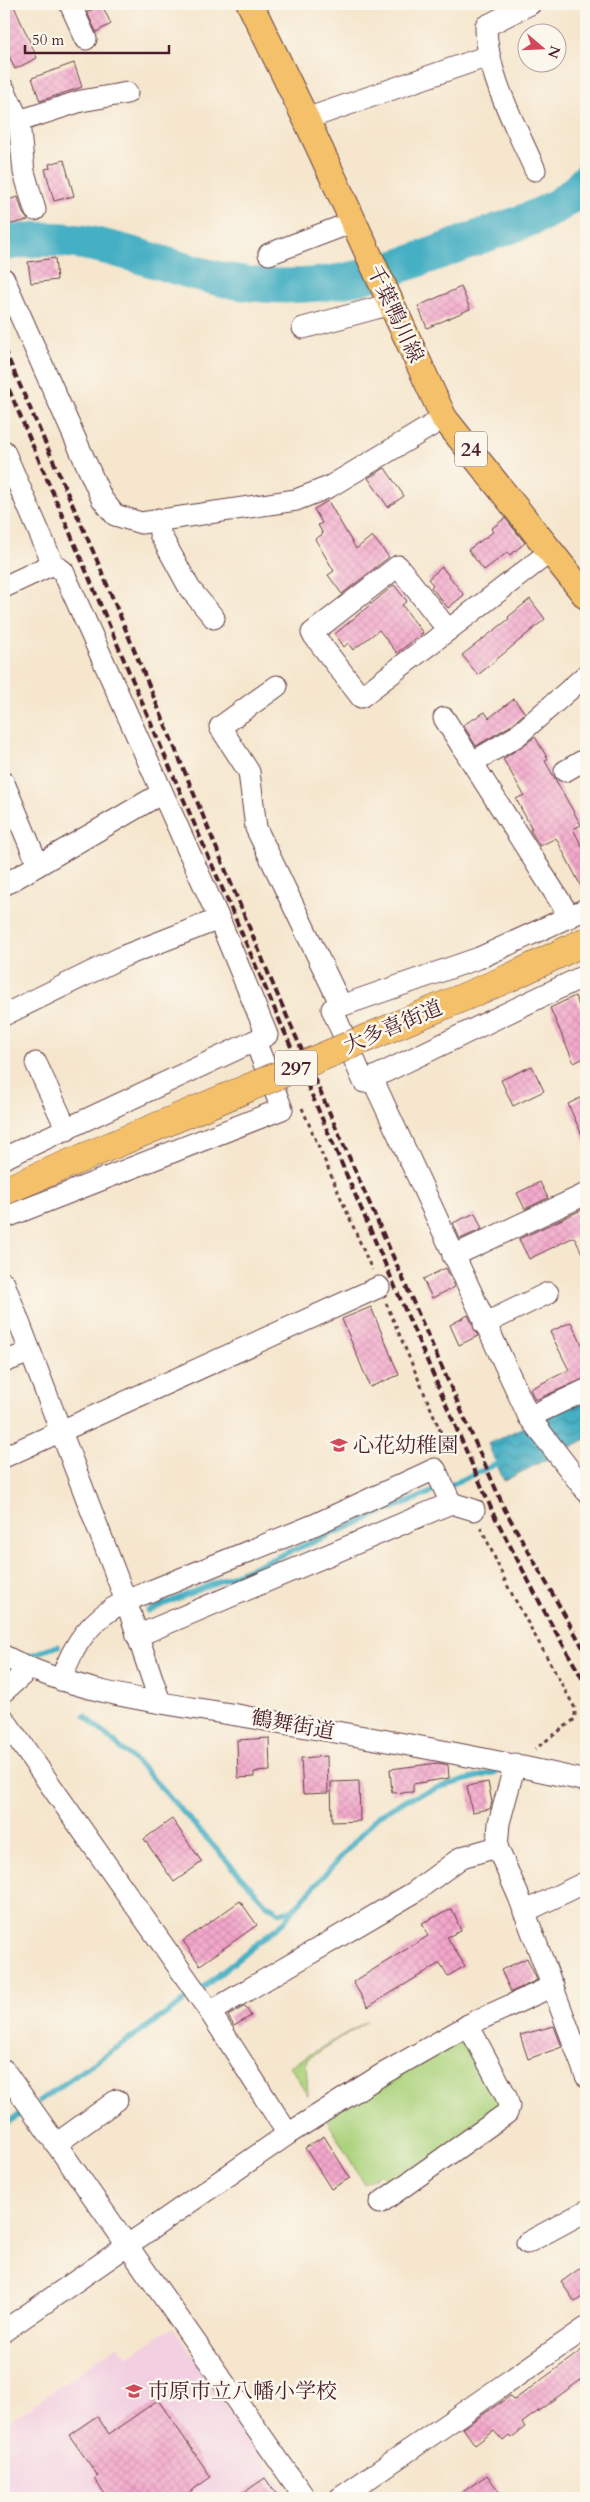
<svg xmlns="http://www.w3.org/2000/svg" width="590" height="2502" font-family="Cardo,'Noto Serif JP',serif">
<defs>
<pattern id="water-waves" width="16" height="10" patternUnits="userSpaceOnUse" patternTransform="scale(1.25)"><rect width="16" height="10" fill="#45afc3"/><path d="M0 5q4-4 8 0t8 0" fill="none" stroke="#3c8e9f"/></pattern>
<pattern id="building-cross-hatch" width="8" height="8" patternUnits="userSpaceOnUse" patternTransform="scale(1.25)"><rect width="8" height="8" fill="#f3a7cb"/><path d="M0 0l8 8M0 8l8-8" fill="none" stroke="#d28fae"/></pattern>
</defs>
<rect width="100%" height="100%" fill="#fbf7ec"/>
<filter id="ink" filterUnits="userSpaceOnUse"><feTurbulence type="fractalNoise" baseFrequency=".02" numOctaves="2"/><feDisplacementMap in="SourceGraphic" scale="10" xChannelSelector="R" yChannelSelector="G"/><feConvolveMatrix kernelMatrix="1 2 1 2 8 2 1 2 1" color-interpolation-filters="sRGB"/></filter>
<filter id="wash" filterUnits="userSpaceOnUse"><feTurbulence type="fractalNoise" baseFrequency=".0096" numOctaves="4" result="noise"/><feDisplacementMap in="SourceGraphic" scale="20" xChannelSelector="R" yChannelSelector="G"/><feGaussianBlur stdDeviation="1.12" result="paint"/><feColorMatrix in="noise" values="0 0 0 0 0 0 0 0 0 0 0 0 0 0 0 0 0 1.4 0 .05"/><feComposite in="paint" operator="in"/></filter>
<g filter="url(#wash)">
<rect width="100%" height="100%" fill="#f5e6cd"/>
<!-- built -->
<path fill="#f2cfe1" d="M173 2327 289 2498H4V2425L119 2345 127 2357Z"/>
<!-- green -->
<g fill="#acd37d" stroke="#7b7954">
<path d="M367 2021 306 2060 308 2096 290 2066Z"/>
<path d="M466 2035 505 2104 398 2185 387 2182 380 2174 364 2184 325 2117Z"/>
</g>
<!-- water -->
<path fill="url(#water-waves)" stroke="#486777" d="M586 1397V1439L504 1481 488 1444Z"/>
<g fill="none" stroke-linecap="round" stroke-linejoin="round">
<!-- stream -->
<g stroke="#45afc3" stroke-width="5.5">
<path d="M448 1486 503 1461"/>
<path d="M148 1611 439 1489"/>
<path d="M22 1658 58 1646"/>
<path d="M85 1716 144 1769 266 1904 279 1912 292 1911 379 1815 406 1800 440 1787 496 1772"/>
<path d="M200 1990 285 1921 292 1911"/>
<path d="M39 2101 192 1996"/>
<path d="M4 2125 22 2113"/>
</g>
<!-- river -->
<path stroke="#45afc3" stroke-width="35" d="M4 244C87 224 163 272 243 283 331 295 394 269 474 239 512 225 560 214 586 181"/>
</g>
<g id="blocks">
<!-- building -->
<g fill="url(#building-cross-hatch)">
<path d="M4 4H13L37 58 15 69 4 45Z"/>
<path d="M102 5 111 24 96 32 87 12Z"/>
<path d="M74 63 82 87 40 101 32 78Z"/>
<path d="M64 160 74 196 54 201 45 169 50 168 49 164Z"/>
<path d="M18 197 23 213 28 220 4 226V201Z"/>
<path d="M55 258 57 280 31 283 28 262Z"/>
<path d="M461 287 470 309 427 328 418 306Z"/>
<path d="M385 468 404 496 388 507 368 478Z"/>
<path d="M328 501 356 549 372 536 389 557 342 594 328 575 334 571 315 539 323 534 318 525 322 523 314 509Z"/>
<path d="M505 518 525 543 510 555 508 552 484 570 468 550 493 532 491 529Z"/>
<path d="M442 567 464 595 448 608 431 587 433 585 428 579Z"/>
<path d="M394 585 407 601 402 605 423 633 397 653 379 630 353 650 348 643 344 647 335 634Z"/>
<path d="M530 599 545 619 478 675 462 655 509 619 508 617Z"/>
<path d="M514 699 525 713 510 726 476 746 463 725 485 712 489 718Z"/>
<path d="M535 737 548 759 545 761 581 825 573 829 586 854V896L556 838 540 846 530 830 532 829 516 799 524 795 503 759Z"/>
<path d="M575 996 586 1022V1057L574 1063 550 1008Z"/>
<path d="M532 1066 544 1091 513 1106 501 1080Z"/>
<path d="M586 1095V1144L568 1104Z"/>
<path d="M540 1182 548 1198 525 1209 517 1193Z"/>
<path d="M586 1208V1261L574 1237 529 1259 519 1239Z"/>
<path d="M475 1213 482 1229 460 1239 453 1223Z"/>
<path d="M446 1268 455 1287 432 1298 423 1279Z"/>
<path d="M371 1307 399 1375 370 1387 342 1319Z"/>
<path d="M468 1315 478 1336 459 1345 450 1325Z"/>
<path d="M571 1322 586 1353V1378L535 1400 530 1389 569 1370 550 1332Z"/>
<path d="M269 1738 270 1771 254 1772V1777L238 1778 237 1740Z"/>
<path d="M327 1756 328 1793 303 1794 301 1758Z"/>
<path d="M438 1763 448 1765 449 1778 413 1784V1792L392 1793 390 1769Z"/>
<path d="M359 1781 360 1821 332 1822 331 1782Z"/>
<path d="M488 1782 492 1802 490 1809 472 1812 467 1786Z"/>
<path d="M172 1819 202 1862 174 1882 144 1839Z"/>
<path d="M240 1901 257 1925 200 1965 183 1941Z"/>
<path d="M452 1909 461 1931 447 1937 465 1966 448 1976 440 1963 368 2007 353 1982 428 1936 422 1923Z"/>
<path d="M527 1958 537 1980 511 1992 501 1970Z"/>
<path d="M245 2006 251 2016 234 2026 228 2016Z"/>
<path d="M554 2026 562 2047 528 2059 520 2035Z"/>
<path d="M324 2136 350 2178 331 2189 305 2148Z"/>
<path d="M586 2264V2294L575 2302 561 2282Z"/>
<path d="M586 2347V2376L522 2423 525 2427 511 2438 509 2436 503 2441 494 2431 475 2445 463 2428 510 2396 514 2400Z"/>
<path d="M158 2400 211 2477 181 2498H108L94 2479 98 2476 69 2435 97 2416 109 2434Z"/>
<path d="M487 2475 504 2498H454Z"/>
<path d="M265 2478 279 2498H236Z"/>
</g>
</g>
</g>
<g filter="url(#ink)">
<use href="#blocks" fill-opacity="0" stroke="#643d43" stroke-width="1"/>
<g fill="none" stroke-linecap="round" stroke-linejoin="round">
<!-- minor casing -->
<g stroke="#643d43" stroke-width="23">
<g id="minor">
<path d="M70 4 86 39"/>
<path d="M530 4 486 26C486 74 516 126 535 170"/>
<path d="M4 89 19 121 24 172 35 210"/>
<path d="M306 119 488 56"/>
<path d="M19 121 81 101 127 93"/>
<path d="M269 254 353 222"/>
<path d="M4 279 102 499 115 515 141 523 296 500 329 487 444 418"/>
<path d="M303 328 391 304"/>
<path d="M4 451 53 564 63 571 219 919 267 1035 4 1158"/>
<path d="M159 519 160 534 190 589 214 618"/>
<path d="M4 587 53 564"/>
<path d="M448 630 398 566 312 633 361 697 551 551"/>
<path d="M277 686 220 727 249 772 256 828 341 1005"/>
<path d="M444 718 570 917"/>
<path d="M473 762 517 736 586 675"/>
<path d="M565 771 586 759"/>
<path d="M4 783 38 865"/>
<path d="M4 885 162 793"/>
<path d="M586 909 479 958 332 1009 364 1082 586 975"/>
<path d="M4 1015 124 956 219 919"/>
<path d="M36 1063 67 1130"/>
<path d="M372 1078 529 1417 586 1491"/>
<path d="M4 1218 282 1109 255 1041"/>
<path d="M453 1256 586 1194"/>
<path d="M4 1283 126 1601 160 1702"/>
<path d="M484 1324 548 1293"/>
<path d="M4 1362 30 1352"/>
<path d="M529 1417 586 1390"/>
<path d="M4 1457 379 1287"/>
<path d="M137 1636 451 1503 474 1510"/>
<path d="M4 1656C79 1695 165 1703 248 1717 361 1736 474 1755 586 1781"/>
<path d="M61 1680C73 1644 91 1618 126 1601L314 1525 435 1469 451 1503"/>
<path d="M4 1691 29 1669"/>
<path d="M4 1719 210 2012 288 2134"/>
<path d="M515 1764 499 1823 497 1847 519 1897 586 2076"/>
<path d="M524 1912 586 1882"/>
<path d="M210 2012 413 1893 462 1857 497 1847"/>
<path d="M4 2070 305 2498"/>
<path d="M56 2144 117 2100"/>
<path d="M380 2203 507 2113 509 2106 506 2096 468 2025"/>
<path d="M527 2243 586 2211"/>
<path d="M4 2331 288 2134 381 2075 474 2022 553 1986"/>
<path d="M340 2498 586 2328"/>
</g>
</g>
<!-- major casing -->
<g stroke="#643d43" stroke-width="28">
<path id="major" d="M250 4 306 119 444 418 586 596"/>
</g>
<!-- path -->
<g stroke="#643d43" stroke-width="3" stroke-dasharray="4 4" stroke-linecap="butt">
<path d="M302 1108 372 1270"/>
<path d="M386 1303 451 1456"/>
<path d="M481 1527 507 1585 575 1708V1719L535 1749"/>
</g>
<!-- minor -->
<use href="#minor" stroke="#fff" stroke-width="21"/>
<!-- major -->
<use href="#major" stroke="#f4c16b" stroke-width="26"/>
<!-- rail -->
<g stroke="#4a1f2b" stroke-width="4" stroke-dasharray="8 4" stroke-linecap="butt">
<path d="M4 349 96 558 274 987 505 1510 586 1653"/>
<path d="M4 378 164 754 494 1515 549 1620 586 1685"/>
</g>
<!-- highway-bridge casing -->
<g stroke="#643d43" stroke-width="29" stroke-linecap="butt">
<path id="highway-bridge" d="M4 1191 509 978 586 941"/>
</g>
<!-- highway-bridge -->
<use href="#highway-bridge" stroke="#f4c16b" stroke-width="28"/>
</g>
</g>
<!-- icons -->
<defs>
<g id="school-bare" transform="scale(1.35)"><path d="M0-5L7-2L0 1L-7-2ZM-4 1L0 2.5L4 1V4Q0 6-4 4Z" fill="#d1495b" stroke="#fbf7ec" stroke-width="2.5" paint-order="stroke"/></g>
</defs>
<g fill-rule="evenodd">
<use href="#school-bare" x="339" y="1445"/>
<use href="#school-bare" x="134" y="2391"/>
</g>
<g text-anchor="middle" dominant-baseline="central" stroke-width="5" stroke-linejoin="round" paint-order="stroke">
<!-- shield labels -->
<g fill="#fbf7ec" stroke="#7f6065" stroke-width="1">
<rect x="455" y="431.5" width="32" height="35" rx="4"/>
<rect x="275" y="1050.5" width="42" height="35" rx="4"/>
</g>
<g font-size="20" font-weight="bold" fill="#4a1f2b">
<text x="471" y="449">24</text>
<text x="296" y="1068">297</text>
</g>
<!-- street labels -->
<g font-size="21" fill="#4a1f2b" stroke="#fbf7ec">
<text transform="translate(395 314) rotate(65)">千葉鴨川線</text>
<text transform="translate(393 1027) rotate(-23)">大多喜街道</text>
<text transform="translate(293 1725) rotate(10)">鶴舞街道</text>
</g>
<!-- poi labels -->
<g font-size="21" fill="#4a1f2b" stroke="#fbf7ec" text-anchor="start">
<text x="353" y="1445">心花幼稚園</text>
<text x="148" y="2391">市原市立八幡小学校</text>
</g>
</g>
<!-- margin -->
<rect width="590" height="2502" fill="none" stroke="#fbf7ec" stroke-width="20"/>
<!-- north arrow -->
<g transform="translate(542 48) rotate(109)"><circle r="24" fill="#fbf7ec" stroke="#b4a19f"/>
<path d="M0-4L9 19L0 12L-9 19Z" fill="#d1495b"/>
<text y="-8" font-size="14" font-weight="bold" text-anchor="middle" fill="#4a1f2b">N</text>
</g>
<!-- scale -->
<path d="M25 45v8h144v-8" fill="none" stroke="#4a1f2b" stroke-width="2.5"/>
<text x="32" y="45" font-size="15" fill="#4a1f2b" stroke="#fbf7ec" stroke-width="4" paint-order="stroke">50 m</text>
</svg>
